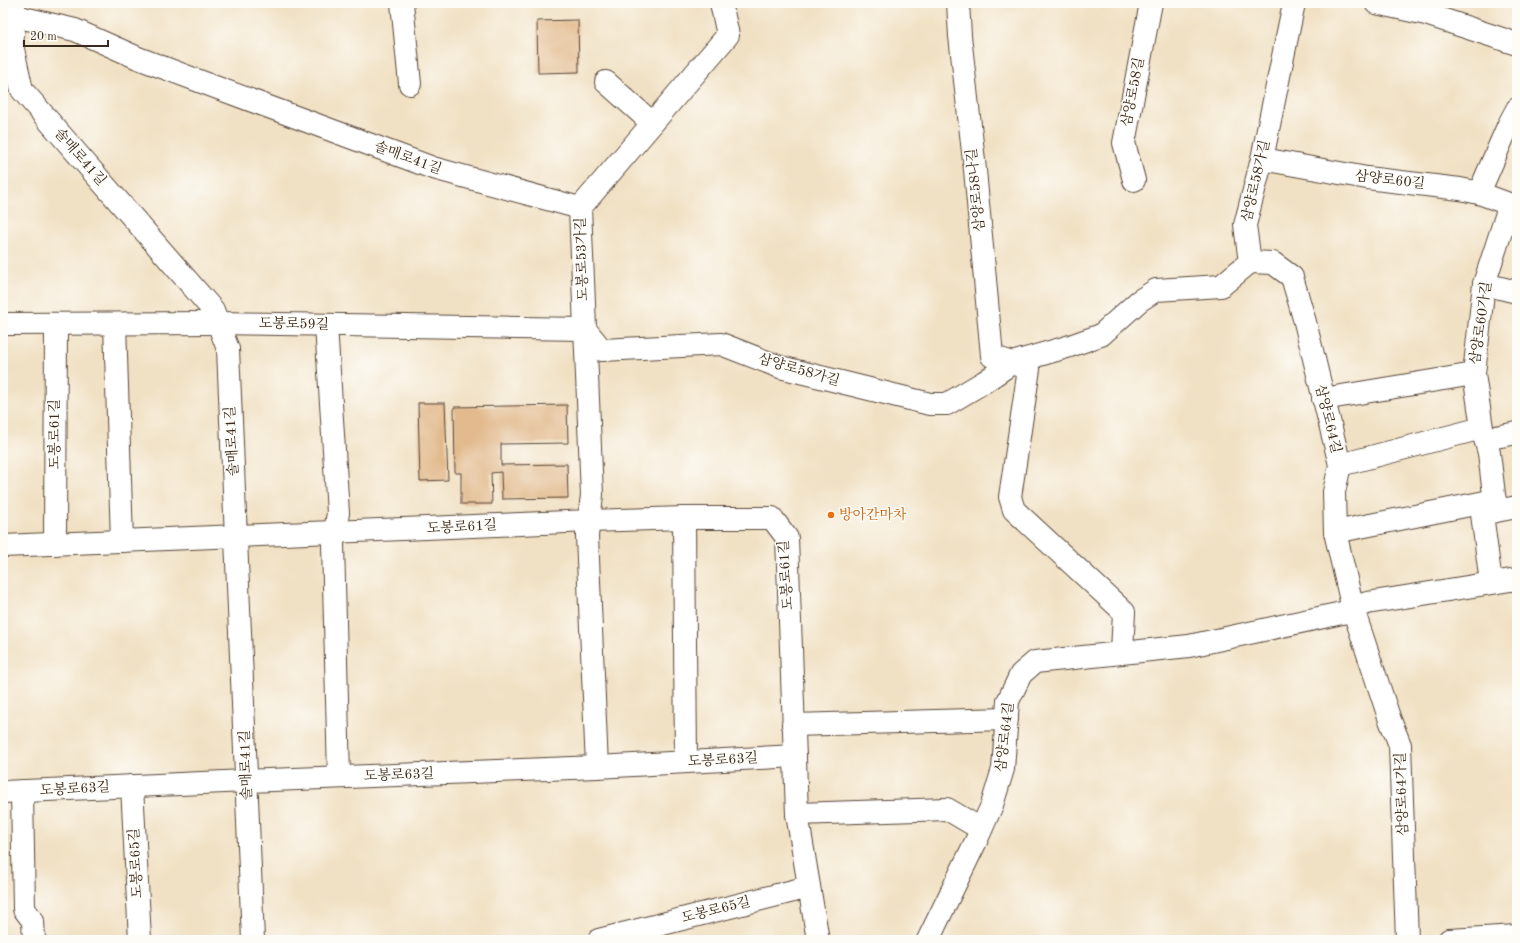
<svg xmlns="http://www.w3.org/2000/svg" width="1520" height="943" font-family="'Old Standard TT','Noto Serif KR',serif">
<rect width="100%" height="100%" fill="#fdfcf7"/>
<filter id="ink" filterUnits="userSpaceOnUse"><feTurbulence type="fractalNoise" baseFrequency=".025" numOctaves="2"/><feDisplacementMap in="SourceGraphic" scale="8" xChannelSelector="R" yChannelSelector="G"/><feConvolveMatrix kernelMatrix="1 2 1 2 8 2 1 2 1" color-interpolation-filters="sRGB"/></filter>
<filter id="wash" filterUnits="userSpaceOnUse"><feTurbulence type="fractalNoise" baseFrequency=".012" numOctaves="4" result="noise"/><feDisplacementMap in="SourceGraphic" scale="16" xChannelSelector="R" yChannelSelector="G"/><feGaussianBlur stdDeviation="0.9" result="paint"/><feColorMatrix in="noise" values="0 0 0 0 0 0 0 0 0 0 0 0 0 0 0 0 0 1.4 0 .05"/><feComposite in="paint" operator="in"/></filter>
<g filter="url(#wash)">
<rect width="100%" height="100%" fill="#f1e1c4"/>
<g id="blocks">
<!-- building -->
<g fill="#e2ba8d">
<path d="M578 20 579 72 538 73 537 21Z"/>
<path d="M418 403H445L448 480 420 481Z"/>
<path d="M567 405 568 443 501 444V465L567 464 568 498 502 499 501 472 491 473 492 504H461V473H455L454 407Z"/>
</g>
</g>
</g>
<g filter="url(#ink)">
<use href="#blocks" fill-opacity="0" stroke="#564537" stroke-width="1"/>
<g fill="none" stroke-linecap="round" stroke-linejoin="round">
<!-- minor casing -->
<g stroke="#564537" stroke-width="24">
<g id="minor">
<path d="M14 3 15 16 12 45 22 90 213 310 228 349 253 940"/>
<path d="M402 3 410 84"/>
<path d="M958 3 960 36 975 170 992 356 1029 369 1010 497 1014 510 1124 612 1122 652"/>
<path d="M1376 3 1426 14 1517 44"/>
<path d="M15 16 75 30 138 58 215 87 433 168 580 208"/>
<path d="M606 82 652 123"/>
<path d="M1262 159 1367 178 1460 189 1479 193 1517 207"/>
<path d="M1134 180 1124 143 1151 3"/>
<path d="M1479 193 1508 126 1517 109"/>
<path d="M1250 262 1273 263 1292 277 1305 322 1340 465 1334 492 1335 532 1353 609 1390 720 1400 745 1407 940"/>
<path d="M1250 262 1245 225 1262 159 1294 3"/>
<path d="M1484 284 1517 292"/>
<path d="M3 324 218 323 585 329 602 350 721 344 780 367 930 404H947L984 382 1012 363 1067 347 1101 335 1139 301 1156 290 1221 286 1250 262"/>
<path d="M115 324 122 541"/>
<path d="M326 325 338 513 333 544 339 777"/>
<path d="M1323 399 1474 374"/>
<path d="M1485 439 1517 433"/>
<path d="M1340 465 1482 428"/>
<path d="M1496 511 1517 507"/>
<path d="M684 518 686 762"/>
<path d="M1335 532 1495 500"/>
<path d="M55 544 56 324"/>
<path d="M3 546 589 521 684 518H772L787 538 797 814 818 940"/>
<path d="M1491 583 1482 514 1496 511 1489 453 1482 428 1474 374 1484 284 1510 204"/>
<path d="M793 725 1007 719"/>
<path d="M597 767 587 536 592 495 580 208 728 35 721 3"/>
<path d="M132 786 140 940"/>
<path d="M22 791 24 909 33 921 34 940"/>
<path d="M3 792 246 781 597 767 795 756"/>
<path d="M797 814 947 809 981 829"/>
<path d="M599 940 809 887"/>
<path d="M928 940 977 839 992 805 1003 769 1008 701 1021 674 1035 662 1189 646 1342 613 1367 603 1517 579"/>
<path d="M1449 940 1517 936"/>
</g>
</g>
<!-- minor -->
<use href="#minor" stroke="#fff" stroke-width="22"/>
</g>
</g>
<!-- markers -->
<circle fill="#e8710a" stroke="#fdfcf7" stroke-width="1.5" cx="831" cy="515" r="4"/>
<g text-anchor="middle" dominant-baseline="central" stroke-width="3" stroke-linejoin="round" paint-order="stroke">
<!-- street labels -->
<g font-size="14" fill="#3b2a1e" stroke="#fdfcf7">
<text transform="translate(1133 92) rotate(-79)">삼양로58길</text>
<text transform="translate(80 157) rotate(49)">솔매로41길</text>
<text transform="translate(408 158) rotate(20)">솔매로41길</text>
<text transform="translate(1390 180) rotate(7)">삼양로60길</text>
<text transform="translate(1256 181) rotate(-77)">삼양로58가길</text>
<text transform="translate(976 190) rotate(-96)">삼양로58나길</text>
<text transform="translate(582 259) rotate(-92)">도봉로53가길</text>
<text transform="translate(1481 323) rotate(-82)">삼양로60가길</text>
<text transform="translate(294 324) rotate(1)">도봉로59길</text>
<text transform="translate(799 370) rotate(16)">삼양로58가길</text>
<text transform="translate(1328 419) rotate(76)">삼양로64길</text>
<text transform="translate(55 434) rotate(-90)">도봉로61길</text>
<text transform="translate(232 441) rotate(-93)">솔매로41길</text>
<text transform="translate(462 527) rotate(-3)">도봉로61길</text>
<text transform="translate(786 575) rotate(-94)">도봉로61길</text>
<text transform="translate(1005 737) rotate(-83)">삼양로64길</text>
<text transform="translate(723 760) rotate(-3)">도봉로63길</text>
<text transform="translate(246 765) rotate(-92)">솔매로41길</text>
<text transform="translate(399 775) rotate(-2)">도봉로63길</text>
<text transform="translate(75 789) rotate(-3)">도봉로63길</text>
<text transform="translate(1402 794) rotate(-92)">삼양로64가길</text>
<text transform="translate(136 863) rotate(-93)">도봉로65길</text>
<text transform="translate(716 910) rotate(-14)">도봉로65길</text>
</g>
<!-- food labels -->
<g font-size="14" fill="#c56008" stroke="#fdfcf7" text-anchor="start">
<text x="839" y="515">방아간마차</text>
</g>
</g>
<!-- margin -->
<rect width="1520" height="943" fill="none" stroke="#fdfcf7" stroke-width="16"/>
<!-- scale -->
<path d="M24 40v6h84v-6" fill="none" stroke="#3b2a1e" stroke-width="2"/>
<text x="30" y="40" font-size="12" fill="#3b2a1e" stroke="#fdfcf7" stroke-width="3" paint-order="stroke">20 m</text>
</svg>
